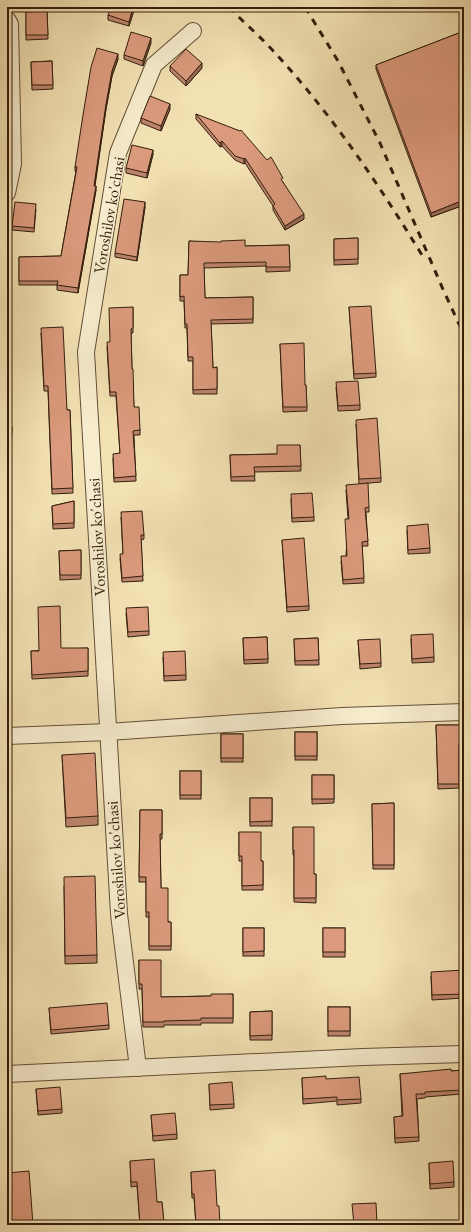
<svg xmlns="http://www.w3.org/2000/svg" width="471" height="1232" font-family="'EB Garamond',serif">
<rect width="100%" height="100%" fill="#f2e1b3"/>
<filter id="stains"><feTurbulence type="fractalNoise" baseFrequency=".005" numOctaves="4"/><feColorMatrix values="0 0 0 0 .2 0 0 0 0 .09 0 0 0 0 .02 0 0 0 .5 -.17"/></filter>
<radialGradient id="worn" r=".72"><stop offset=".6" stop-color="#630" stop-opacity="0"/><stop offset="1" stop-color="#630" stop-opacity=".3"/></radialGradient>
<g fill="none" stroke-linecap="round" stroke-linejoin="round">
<!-- minor casing -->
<g stroke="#634f36" stroke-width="18">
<g id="minor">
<path d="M7 19 10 24 13 164 7 193"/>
<path d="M7 736 108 732 342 716 464 712"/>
<path d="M138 1068 119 914 86 352 118 153 154 65 193 31"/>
<path d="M7 1074 363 1057 464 1054"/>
</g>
</g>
<!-- minor -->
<use href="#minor" stroke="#f7ecce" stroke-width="16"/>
<!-- rail -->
<g stroke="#331e0c" stroke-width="3" stroke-dasharray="7 7" stroke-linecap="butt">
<path d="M229 7C244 23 261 37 276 54 334 117 381 188 425 260"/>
<path d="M305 7 338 61 380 143 442 287 464 335"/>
</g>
</g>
<!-- wall -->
<g fill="#bc846c" stroke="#331e0c">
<path d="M135 7 129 26 108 20V15Z"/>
<path d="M47 11 48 39 26 40V12Z"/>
<path d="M464 31V205L431 217 376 69V65Z"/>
<path d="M151 43 143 66 124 59V55Z"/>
<path d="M118 59 112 76 106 109 95 186 96 190 78 293 57 290V285H19V257L61 256 76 171H75V167Z"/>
<path d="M52 61 53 89 32 90 31 62Z"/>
<path d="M170 66 202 68 186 86 170 71Z"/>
<path d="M170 109 161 131 141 123V118Z"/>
<path d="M196 114 283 182 304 219 285 230 273 210V206L245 163 244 164 235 160 222 146 220 147 196 119Z"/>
<path d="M153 154 147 178 126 173V168Z"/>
<path d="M145 207 137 261 115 257V253Z"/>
<path d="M36 209 34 232 12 230V226Z"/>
<path d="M358 238V264L334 265V239Z"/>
<path d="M189 241 245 246 289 245 290 271 266 272V266L204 268 205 298 253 297V323L211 324 213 368 217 367V394H193V361H188L187 328H185L184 301H180V275H188Z"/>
<path d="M133 307V333H131L132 369 134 407 140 430V435H134L136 481 114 482 113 458 120 453 116 396H110L107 347Z"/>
<path d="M349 307 376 373V377L354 379Z"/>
<path d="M41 333 67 410H70L73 493 52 494 48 391H44Z"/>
<path d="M280 344 305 385H306L307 411 283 412Z"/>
<path d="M336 387 360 405V410L338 411Z"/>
<path d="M356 424 381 478V482L359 484Z"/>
<path d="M7 427H12L11 453H7Z"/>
<path d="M300 445 301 471 254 472 255 481H231L230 455 277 454Z"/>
<path d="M346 490 369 507V512H366L368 546H362L364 583 343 584 341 561 346 556 348 519Z"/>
<path d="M291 499 314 517V521L292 522Z"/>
<path d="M74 501V528L53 529 52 506Z"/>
<path d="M121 517 144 535V539L141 540 143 581 122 582 120 558 123 554Z"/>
<path d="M407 530 430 548V553L408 554Z"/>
<path d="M282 540 309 606V610L287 612Z"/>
<path d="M81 550V579L60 580 59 551Z"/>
<path d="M126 613 149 631V635L128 637Z"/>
<path d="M267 637 268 663 244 664 243 638Z"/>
<path d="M318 638 319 665H295L294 639Z"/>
<path d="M411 639 434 657V662L412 663Z"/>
<path d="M358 640 381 663V667L360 669Z"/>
<path d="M88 648V676L32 679 31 651Z"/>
<path d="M163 657 186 675V680L164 681Z"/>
<path d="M436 725H464V749H459V788L438 789Z"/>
<rect x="295" y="732" width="22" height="28"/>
<rect x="221" y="734" width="22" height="28"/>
<path d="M62 755 98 816V825L66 827Z"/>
<rect x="180" y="771" width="21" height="28"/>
<path d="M312 775H334V803L312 804Z"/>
<rect x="250" y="798" width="22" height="28"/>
<path d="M394 803V869H373L372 804Z"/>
<path d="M140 810H162V839H160L161 888 168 922H171V950H149V917H146V882H139Z"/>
<path d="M293 827 314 874H316V903L294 902V855H293Z"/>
<path d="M239 832 261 861H263V890H242V861H239Z"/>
<path d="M64 886 97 955V963L65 964Z"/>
<rect x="243" y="928" width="21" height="28"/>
<rect x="323" y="928" width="22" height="29"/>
<path d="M139 960 161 997 211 996 233 994V1023H201V1025H164V1027H143L142 989H139Z"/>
<path d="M464 970V998L432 1000 431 976Z"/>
<rect x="328" y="1007" width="22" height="29"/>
<path d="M49 1008 109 1025V1029L51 1034Z"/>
<path d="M272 1011V1040H250V1012Z"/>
<path d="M7 1032 8 1045V1050H7Z"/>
<path d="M464 1070V1096L462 1097V1094L425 1097V1098L417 1099 419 1141 395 1143 394 1117 402 1116 400 1074Z"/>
<path d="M302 1078 326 1079 361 1099V1103L337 1105V1101L303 1104Z"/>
<path d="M209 1084 234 1104V1108L210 1110Z"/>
<path d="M36 1089 62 1109V1113L38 1115Z"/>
<path d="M7 1092 11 1114V1118H7Z"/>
<path d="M151 1115 177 1134V1139L153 1141Z"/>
<path d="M130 1161 157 1202H162L164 1225H140L137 1186 131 1187Z"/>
<path d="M429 1163 454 1182V1187L430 1189Z"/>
<path d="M191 1172 217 1206 196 1225 194 1198H192Z"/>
</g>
<!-- shaded-wall -->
<g fill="#996c58" stroke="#331e0c">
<path d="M133 7H135L129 26V22Z"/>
<path d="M151 38V43L143 66V61Z"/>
<path d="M118 54V59L112 76 106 109 94 190V186L106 104 112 71Z"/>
<path d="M202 63V68L186 86V81Z"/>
<path d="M170 104V109L161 131V126Z"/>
<path d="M222 141V146L220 147V143Z"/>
<path d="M153 150V154L147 178V173Z"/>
<path d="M245 158V163L244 164V159Z"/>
<path d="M96 186V190L78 293V288Z"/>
<path d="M464 200V205L431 217V213Z"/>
<path d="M145 202V207L137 261V257Z"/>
<path d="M304 214V219L285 230V226Z"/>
<path d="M7 540H10V544L7 545Z"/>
</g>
<!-- building -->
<g fill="#db9a7d" stroke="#331e0c">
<path d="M111 7H133L129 22 108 15Z"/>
<path d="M47 11 48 35H26V12Z"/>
<path d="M464 31V200L431 213 376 65Z"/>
<path d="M131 32 151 38 143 61 124 55Z"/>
<path d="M97 48 118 54 112 71 106 104 94 186H96L78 288 57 285 58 281H19V257L61 256 77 167H75L83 115 91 67Z"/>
<path d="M186 49 202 63 186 81 170 66Z"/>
<path d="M52 61 53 85H32L31 62Z"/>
<path d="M150 96 170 104 161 126 141 118Z"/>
<path d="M196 114 240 131 241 130 267 160 271 157 283 178 281 179 304 214 285 226 273 206 275 204 245 158 244 159 235 156 222 141 220 143Z"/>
<path d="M132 145 153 150 147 173 126 168Z"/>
<path d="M124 199 145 202 137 257 115 253Z"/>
<path d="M15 202 36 204 34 228 12 226Z"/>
<path d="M358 238V259L334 260V239Z"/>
<path d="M245 240V246L289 245 290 267H266V262L204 263 205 298 253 297V319L211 320 213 368 217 367V389L193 390V357H188L187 324H185L184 296 180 297V275H188L189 241 221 242V241Z"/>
<path d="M371 306 376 373 354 374 349 307Z"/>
<path d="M133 307V328L131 329 132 369H133L134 407H139L140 430 133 431 136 476 114 478 113 454 120 453 116 392H110L107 342H110L109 308Z"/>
<path d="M63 327 67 410H70L73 488 52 489 48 386H44L41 328Z"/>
<path d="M304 343 305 385H306L307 407H283L280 344Z"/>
<path d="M358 381 360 405 338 406 336 382Z"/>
<path d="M377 418 381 478 359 479 356 420Z"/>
<path d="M7 427H12L11 449 7 448Z"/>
<path d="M277 445H300L301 466 254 467 255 476 231 477 230 455 277 454Z"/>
<path d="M368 483 369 507 365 508 368 541 362 542 364 578 343 580 341 556H347L345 519H349L346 485Z"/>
<path d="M312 493 314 517 292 518 291 494Z"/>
<path d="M74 501V523L53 524 52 506Z"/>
<path d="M142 511 144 535H141L143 576 122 578 120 554H123L121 512Z"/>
<path d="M428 524 430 548 408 550 407 526Z"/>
<path d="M7 526 10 540H7Z"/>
<path d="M304 538 309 606 287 607 282 540Z"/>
<path d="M81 550V575H60L59 551Z"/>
<path d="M60 606 61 648H88V671L32 675 31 651H39L38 607Z"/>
<path d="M148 607 149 631 128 632 126 608Z"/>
<path d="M433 634 434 657 412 659 411 635Z"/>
<path d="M267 637 268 659 244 660 243 638Z"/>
<path d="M318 638 319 660 295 661 294 639Z"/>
<path d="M380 639 381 663 360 664 358 640Z"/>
<path d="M185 651 186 675 164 676 163 652Z"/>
<path d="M436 725H464V745H459V784H438Z"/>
<rect x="295" y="732" width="22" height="24"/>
<rect x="221" y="734" width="22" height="24"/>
<path d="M95 753 98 816 66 818 62 755Z"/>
<rect x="180" y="771" width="21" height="24"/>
<rect x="312" y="775" width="22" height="24"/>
<path d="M250 798H272V821L250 822Z"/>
<path d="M394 803V865H373L372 804Z"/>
<path d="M140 810H162V834H160L161 888H168V922H171V946H149V912H146V877H139Z"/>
<path d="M293 827H314V874H316V898H294V850H293Z"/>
<path d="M239 832H261V861H263V885L242 886V856H239Z"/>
<path d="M95 876 97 955 65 956 64 877Z"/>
<path d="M243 928H264V951L243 952Z"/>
<rect x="323" y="928" width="22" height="24"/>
<path d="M139 960H161V997L211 996V994H233V1018H201V1020L164 1021V1022H143L142 984H139Z"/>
<path d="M464 970V994L432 995 431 972Z"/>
<path d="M107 1003 109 1025 51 1030 49 1008Z"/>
<rect x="328" y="1007" width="22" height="24"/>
<path d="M272 1011V1035L250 1036V1012Z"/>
<path d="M7 1032 8 1045H7Z"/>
<path d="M451 1069V1071L464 1070V1092H462V1090L425 1092V1094H416L419 1137 395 1138 394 1117 403 1116 400 1074Z"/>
<path d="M326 1076V1079L359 1077 361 1099 337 1100V1097L303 1099 302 1078Z"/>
<path d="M232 1082 234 1104 210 1105 209 1084Z"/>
<path d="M60 1087 62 1109 38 1111 36 1089Z"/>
<path d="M7 1092H10L11 1114H7Z"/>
<path d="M175 1113 177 1134 153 1136 151 1115Z"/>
<path d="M154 1159 157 1202H162L164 1223 140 1225 137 1182H131L130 1161Z"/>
<path d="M453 1161 454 1182 430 1184 429 1163Z"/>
<path d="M215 1170 217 1206H219L220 1225H196L194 1194H192L191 1172Z"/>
<path d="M29 1171 33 1225H9L7 1198V1173Z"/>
<path d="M376 1203 377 1224 354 1225 352 1204Z"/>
</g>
<g text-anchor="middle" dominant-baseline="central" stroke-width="3" stroke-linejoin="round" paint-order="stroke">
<!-- street labels -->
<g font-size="16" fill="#331e0c" stroke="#f7ecce">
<text transform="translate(109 215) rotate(-80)">Voroshilov ko'chasi</text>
<text transform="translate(97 537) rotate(-93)">Voroshilov ko'chasi</text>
<text transform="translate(116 860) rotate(-94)">Voroshilov ko'chasi</text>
</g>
</g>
<!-- margin -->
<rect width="471" height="1232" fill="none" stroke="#f2e1b3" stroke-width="24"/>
<rect x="8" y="8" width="455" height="1216" fill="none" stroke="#331e0c" stroke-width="2"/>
<rect x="12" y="12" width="447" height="1208" fill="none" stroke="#331e0c"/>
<rect width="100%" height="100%" filter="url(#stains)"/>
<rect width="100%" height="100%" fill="url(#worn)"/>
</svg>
